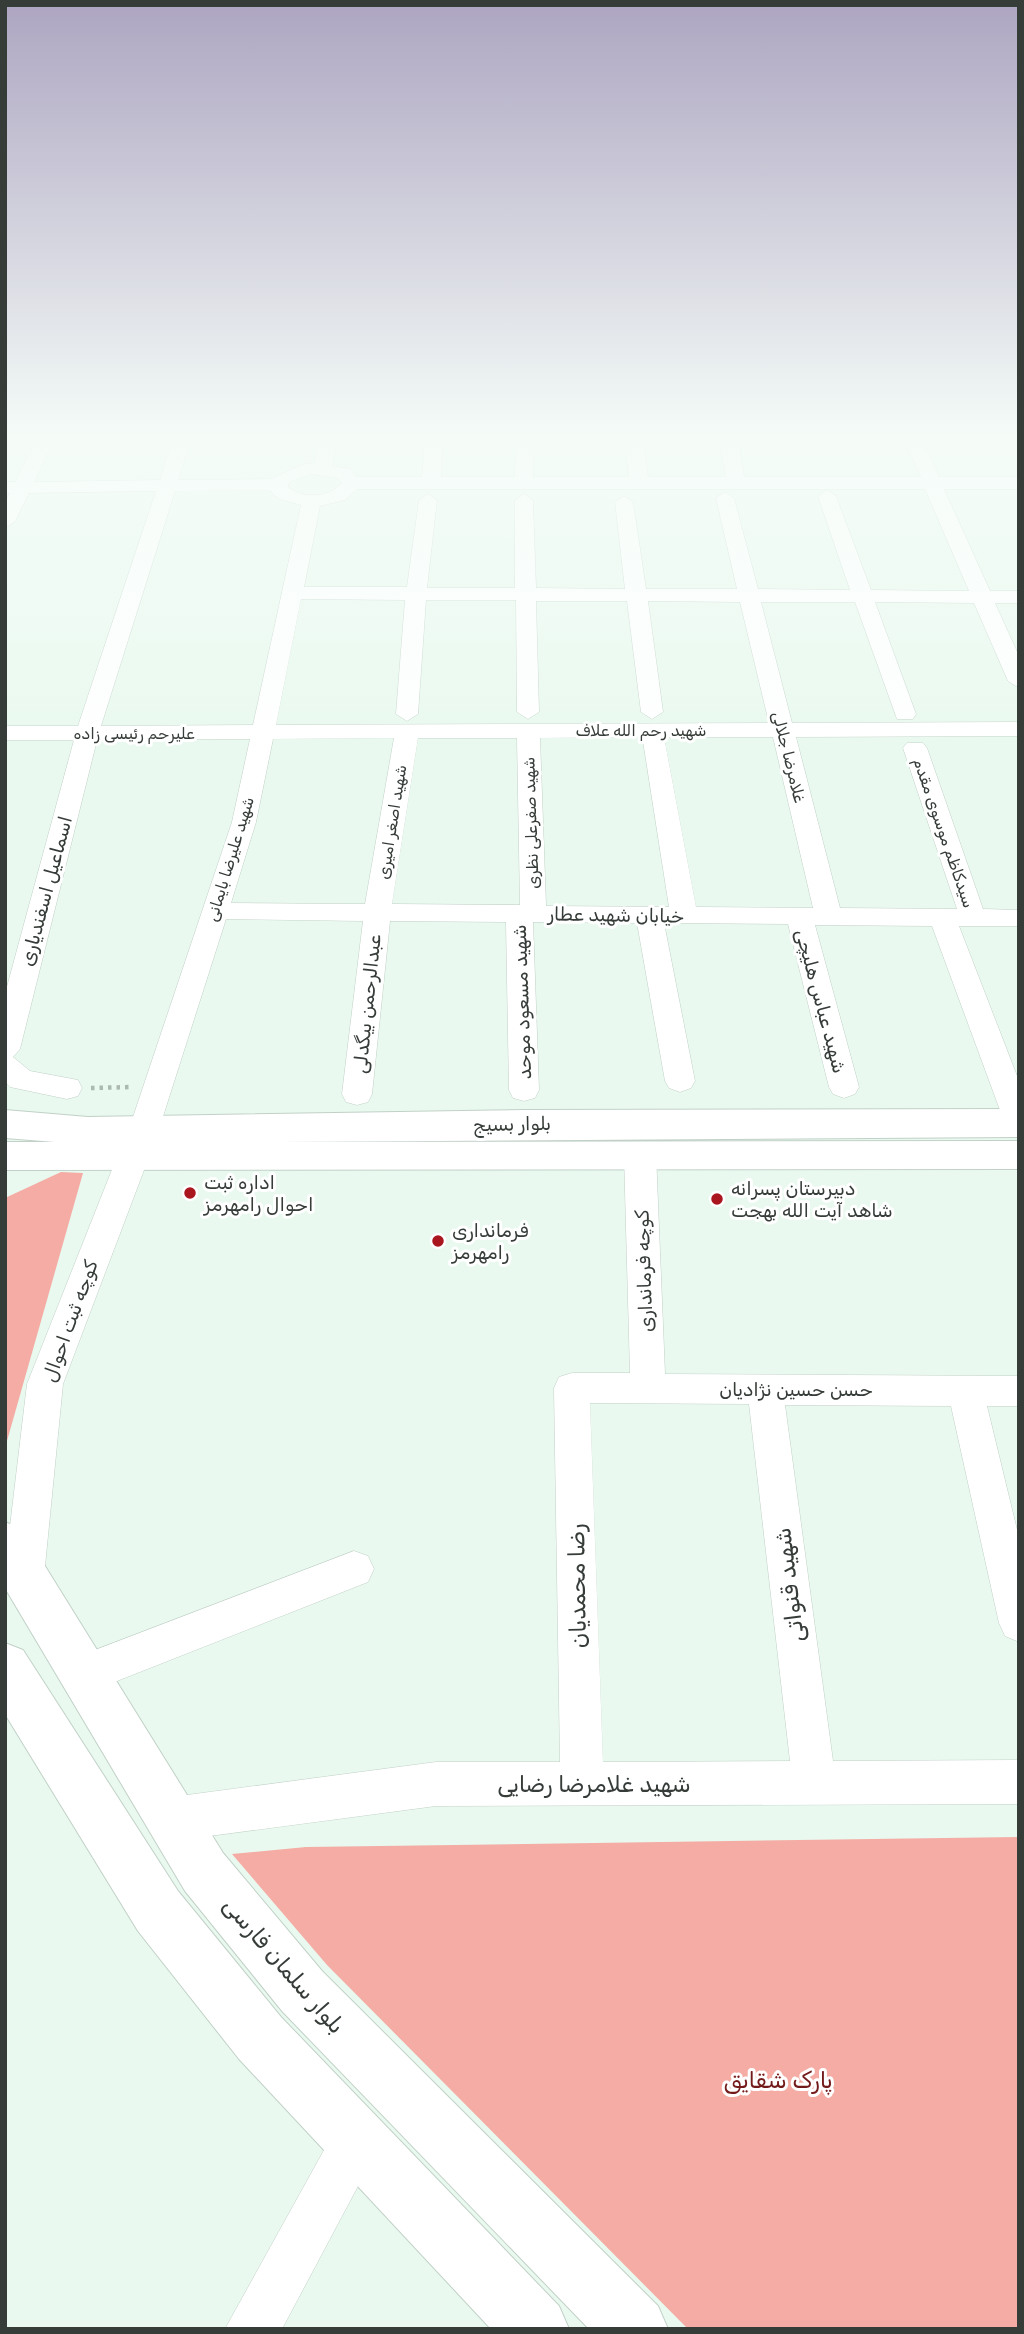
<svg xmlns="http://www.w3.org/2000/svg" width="1024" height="2334" font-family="Rubik,Vazirmatn,sans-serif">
<rect width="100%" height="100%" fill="#e9f9ef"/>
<!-- green -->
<g fill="#f4aca4">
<path d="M61 1172 83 1173 5 1448V1198Z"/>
<path d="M1019 1837V2329H688L327 1965 232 1854 306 1847Z"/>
</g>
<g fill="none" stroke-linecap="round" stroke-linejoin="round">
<!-- minor casing -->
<g stroke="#c1d1c7" stroke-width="1">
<g id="minor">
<path d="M37 439H55L34 482 160 480 173 439H191L178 480 271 479 304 464 315 463 318 439H336L332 466 350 469 357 477H422L425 439H443L441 477H515L516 439H534L533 477H629L625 439H643L648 477H726L720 439H738L744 477H921L904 439H922L939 477H1019V489H944L990 591H1019V603H995L1019 656V688L1008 681 974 603 875 602 916 714 913 719H897L855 602H761L792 723 1019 722V736L796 737 840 908 957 909 903 748 907 743H923L927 748 983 909 1019 910V926H959L1019 1081V1132L1008 1129 1004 1121 932 926 815 925 859 1087 855 1094 844 1098 833 1094 829 1087 788 924 664 923 695 1081 691 1088 680 1092 669 1088 665 1081 637 923 533 922 539 1090 535 1098 524 1101 513 1098 509 1090 506 922 390 921 372 1094 368 1102 357 1105 346 1102 342 1094 363 921 226 919 159 1129 155 1137 144 1140 133 1137 129 1129 232 822 250 739 97 740 20 1049 13 1057 30 1071 78 1080 82 1088 78 1096 67 1099 10 1087 5 1082V994L74 740H5V726H78L156 491 29 493 15 522 5 528V502L10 493 5 494V482H15ZM311 474 338 478 342 483C328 498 304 499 288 487L289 482ZM357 489H925L969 591 871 590 836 496 827 490 818 496 850 590 758 589 734 498 725 492 716 498 737 589H646L633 502 624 496 615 502 625 589 536 588 533 500 524 494 515 500V588H427L437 500 428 494 419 500 407 587H304L320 506 345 500ZM269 490 279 499 301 505 253 725 101 726 175 491ZM301 599 405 600 396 714 407 721 418 714 426 600H516L517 712 528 719 539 712 536 601H627L641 712 652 719 663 712 648 601 740 602 769 723 276 725ZM646 737 643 741 669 907 546 906 540 738ZM664 737H773L813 908 696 907ZM394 738 365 904 231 903 256 822 273 739ZM418 738H517L520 905 392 904Z"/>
<path d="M640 1142 651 1146 656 1154 665 1374 1019 1376V1406H987L1019 1538V1642L1005 1636 999 1623 951 1406 785 1405 833 1761 1019 1760V1804L436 1806 172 1841 156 1835 150 1819 156 1803 172 1797 436 1762H560L554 1388 559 1377 572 1373H630L624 1154 629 1146ZM590 1403 749 1404 790 1761 603 1762Z"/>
<path d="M133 1145 144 1149 149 1157 63 1384 44 1576 38 1589 24 1594 10 1589 5 1568 27 1384 117 1157 122 1149Z"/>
<path d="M354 1551 368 1556 374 1569 368 1582 84 1694 69 1688 63 1674 69 1660Z"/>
<path d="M357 2116 375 2123 382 2141 282 2329H225L339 2123Z"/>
</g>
</g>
<!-- major casing -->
<g stroke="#c1d1c7" stroke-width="2">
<g id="major">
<path d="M1019 1109V1137L276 1142 1019 1141V1169L5 1170V1142H55L5 1138V1110L88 1117 525 1110Z"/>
<path d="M5 1522 22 1529 223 1853 322 1971 658 2306 668 2329H589L282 2011 185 1891 5 1588Z"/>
<path d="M5 1643 23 1650 178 1891 281 2017 559 2306 569 2329H491L239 2059 138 1931 5 1714Z"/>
</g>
</g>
<!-- path -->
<path stroke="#acb9b1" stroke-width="4.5" stroke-dasharray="3.5 5" stroke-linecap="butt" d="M91 1088 132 1087"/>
<!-- minor -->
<use href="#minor" fill="#fff" fill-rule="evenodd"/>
<!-- major -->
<use href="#major" fill="#fff" fill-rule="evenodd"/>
</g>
<!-- sky -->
<linearGradient id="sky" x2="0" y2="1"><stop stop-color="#ada5c1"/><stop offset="0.57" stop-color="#f5fcf8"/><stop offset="1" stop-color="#f5fcf8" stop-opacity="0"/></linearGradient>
<rect width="1024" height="766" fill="url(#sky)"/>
<!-- markers -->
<g fill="#aa161e" stroke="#fff" stroke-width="2.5">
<circle cx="190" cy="1193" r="7"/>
<circle cx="717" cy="1199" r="7"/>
<circle cx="438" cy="1241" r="7"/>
</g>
<g text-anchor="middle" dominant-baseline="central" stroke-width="6" stroke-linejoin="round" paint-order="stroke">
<!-- far-street labels -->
<g font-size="16" fill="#363c38" stroke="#fff">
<text x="641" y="730">شهید رحم الله علاف</text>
<text x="134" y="733">علیرحم رئیسی زاده</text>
<text transform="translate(789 757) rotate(76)">غلامرضا جلالی</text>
<text transform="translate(392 822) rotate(-81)">شهید اصغر امیری</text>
<text transform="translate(531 823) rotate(-92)">شهید صفرعلی نظری</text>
<text transform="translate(944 833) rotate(71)">سیدکاظم موسوی مقدم</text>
<text transform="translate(230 859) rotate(-73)">شهید علیرضا بایمانی</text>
</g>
<!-- street labels -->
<g font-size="19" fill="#363c38" stroke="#fff">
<text transform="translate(46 891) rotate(-75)">اسماعیل اسفندیاری</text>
<text transform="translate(616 915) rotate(1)">خیابان شهید عطار</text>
<text transform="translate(821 1001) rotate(75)">شهید عباس هلیچی</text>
<text transform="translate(522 1002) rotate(-92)">شهید مسعود موحد</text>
<text transform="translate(367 1004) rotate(-84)">عبدالرحمن بیگدلی</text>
<text transform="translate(512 1124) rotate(-1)">بلوار بسیج</text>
<text transform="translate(644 1271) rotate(-92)">کوچه فرمانداری</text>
<text transform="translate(70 1321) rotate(-70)">کوچه ثبت احوال</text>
<text x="796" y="1389">حسن حسین نژادیان</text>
</g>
<!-- poi labels -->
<g font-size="19" fill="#363c38" stroke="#fff" text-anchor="start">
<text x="204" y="1182">اداره ثبت<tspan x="204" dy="22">احوال رامهرمز</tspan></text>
<text x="731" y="1188">دبیرستان پسرانه<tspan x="731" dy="22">شاهد آیت الله بهجت</tspan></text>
<text x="452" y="1230">فرمانداری<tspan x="452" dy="22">رامهرمز</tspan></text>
</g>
<!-- near-street labels -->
<g font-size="23" fill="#363c38" stroke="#fff">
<text transform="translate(789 1585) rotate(-97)">شهید قنواتی</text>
<text transform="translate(577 1586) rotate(-91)">رضا محمدیان</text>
<text x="594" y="1784">شهید غلامرضا رضایی</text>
<text transform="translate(284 1965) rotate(49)">بلوار سلمان فارسی</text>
</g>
<!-- near-park labels -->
<g font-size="23" fill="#731a1a" stroke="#fff">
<text x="778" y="2080">پارک شقایق</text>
</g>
</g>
<!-- border -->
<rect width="1024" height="2334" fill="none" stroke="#363c38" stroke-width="14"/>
</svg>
